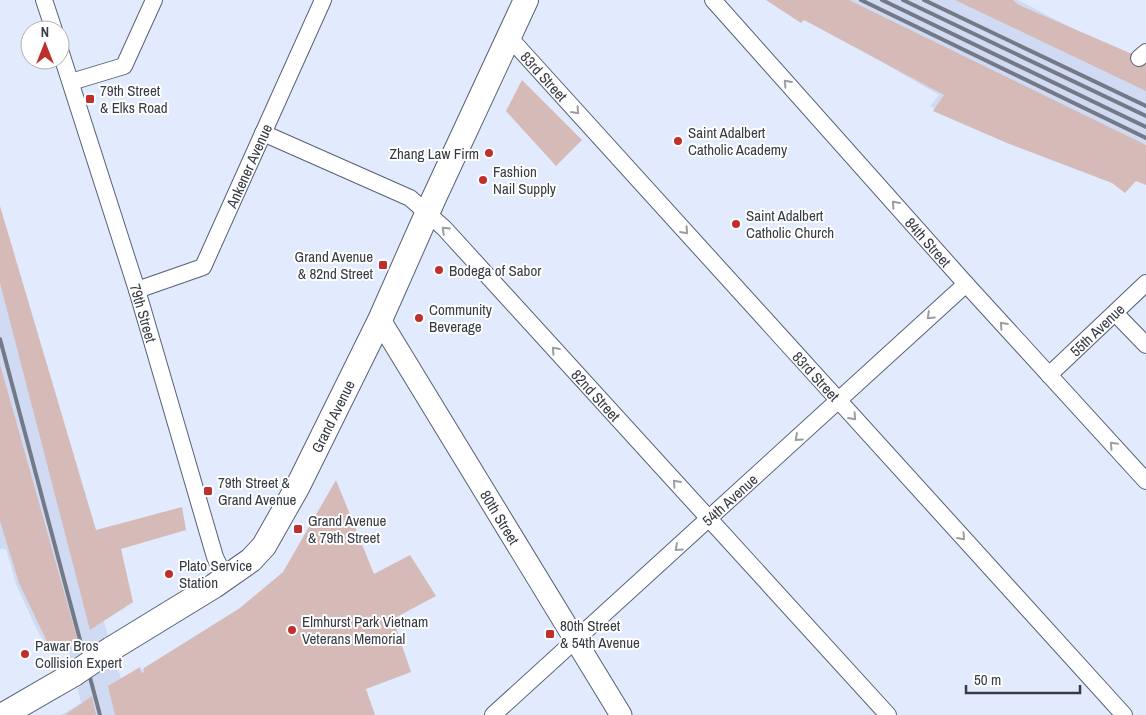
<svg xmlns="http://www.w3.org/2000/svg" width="1146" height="715" font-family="'Archivo Narrow',sans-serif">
<rect width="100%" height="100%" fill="#e2ebfe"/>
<!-- built -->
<g fill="#d0dbf3">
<path d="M774 0H1018L1146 67V180L960 122 930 106 939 95Z"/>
<path d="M0 235 95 528 125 608 103 619 121 679 144 668 151 715H61L81 703 67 644 51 653 37 630 16 584 6 549H0Z"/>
</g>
<!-- green -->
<g fill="#d5bab7">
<path d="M766 0H849L1146 145V185L1136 181 1125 193 1112 183 1007 143 933 111 944 95 804 20 801 23Z"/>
<path d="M955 0H1013L1019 5 1146 60V91Z"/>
<path d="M522 80 582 140 556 166 506 111Z"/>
<path d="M0 206 96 530 182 507 186 530 121 549 133 602 90 630 0 283Z"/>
<path d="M0 364 77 638 53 654 19 583 0 521Z"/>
<path d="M336 480 374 574 410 555 436 596 393 619 411 672 366 689 375 715H115L108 686 140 667 141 673 144 672V668L240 608 283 572Z"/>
<path d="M92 696 96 715H65Z"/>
</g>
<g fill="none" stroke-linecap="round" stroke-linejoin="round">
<!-- minor casing -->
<g stroke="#576074" stroke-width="18">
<g id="minor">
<path d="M44 0 54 30"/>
<path id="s1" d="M713 0 966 284 1146 481"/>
<path id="s2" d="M508 36 1124 715"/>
<path id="s3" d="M60 50 137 290 215 557 225 578"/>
<path d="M1139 58 1146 52"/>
<path d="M71 82 124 66 154 0"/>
<path id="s4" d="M263 133 410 198 444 228 888 715"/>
<path id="s5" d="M137 290 203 267 323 0"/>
<path d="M1115 313 1146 345"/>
<path id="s6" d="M1049 375 1146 283"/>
<path id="s7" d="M493 715 966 284"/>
</g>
</g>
<!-- tertiary casing -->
<g stroke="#576074" stroke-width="23">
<g id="tertiary">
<path id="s8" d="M380 320 621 715"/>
</g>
</g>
<!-- secondary casing -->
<g stroke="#576074" stroke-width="26">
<g id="secondary">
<path id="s9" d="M111 649 214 586 251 560 264 546 298 486 380 320 434 198 526 0"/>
<path d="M3 715 74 674"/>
</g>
</g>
<!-- minor -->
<use href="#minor" stroke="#fff" stroke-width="16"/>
<!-- tertiary -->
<use href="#tertiary" stroke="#fff" stroke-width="21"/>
<!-- secondary -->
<use href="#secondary" stroke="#fff" stroke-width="24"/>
<!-- rail -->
<g stroke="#737986" stroke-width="4">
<path d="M861 0 1146 138"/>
<path d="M882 0 1146 127"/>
<path d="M903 0 1146 116"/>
<path d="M924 0 1146 106"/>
<path d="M0 339 100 715"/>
</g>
<!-- secondary-bridge casing -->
<g stroke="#576074" stroke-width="26" stroke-linecap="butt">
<path id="secondary-bridge" d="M74 674 111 649"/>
</g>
<!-- secondary-bridge -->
<use href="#secondary-bridge" stroke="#fff" stroke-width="24"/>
</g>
<!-- one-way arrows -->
<defs><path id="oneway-chevron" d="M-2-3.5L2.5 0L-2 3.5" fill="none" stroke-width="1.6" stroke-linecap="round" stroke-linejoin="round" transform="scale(1.25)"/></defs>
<g stroke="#9a9da2">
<use href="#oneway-chevron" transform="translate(787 83) rotate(-132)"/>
<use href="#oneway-chevron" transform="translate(576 111) rotate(48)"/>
<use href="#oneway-chevron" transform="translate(895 204) rotate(-132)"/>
<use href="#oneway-chevron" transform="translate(445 230) rotate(-136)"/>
<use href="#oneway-chevron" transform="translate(685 231) rotate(48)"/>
<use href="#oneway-chevron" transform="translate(930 316) rotate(137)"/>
<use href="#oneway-chevron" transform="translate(1003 325) rotate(-132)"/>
<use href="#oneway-chevron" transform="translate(555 350) rotate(-132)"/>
<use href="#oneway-chevron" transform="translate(853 417) rotate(48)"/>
<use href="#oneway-chevron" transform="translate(798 438) rotate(138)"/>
<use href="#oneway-chevron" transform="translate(1113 445) rotate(-133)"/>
<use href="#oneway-chevron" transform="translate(676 483) rotate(-132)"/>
<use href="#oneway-chevron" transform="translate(962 537) rotate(48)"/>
<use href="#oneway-chevron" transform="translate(678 548) rotate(138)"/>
</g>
<!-- markers -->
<g fill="#bf302d" stroke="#fff" stroke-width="2">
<rect x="85" y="94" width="10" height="10" rx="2.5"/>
<circle cx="678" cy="141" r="5"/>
<circle cx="489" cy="153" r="5"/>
<circle cx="483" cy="180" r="5"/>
<circle cx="736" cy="224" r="5"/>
<rect x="378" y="260" width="10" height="10" rx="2.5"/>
<circle cx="439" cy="270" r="5"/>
<circle cx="419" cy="318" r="5"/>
<rect x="203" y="486" width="10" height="10" rx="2.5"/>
<rect x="293" y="524" width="10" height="10" rx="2.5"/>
<circle cx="169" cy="574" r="5"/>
<circle cx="292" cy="630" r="5"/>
<rect x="545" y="629" width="10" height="10" rx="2.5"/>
<circle cx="25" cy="654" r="5"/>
</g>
<g text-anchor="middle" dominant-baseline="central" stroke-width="4" stroke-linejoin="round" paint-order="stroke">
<!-- street labels -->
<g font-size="15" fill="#363b44" stroke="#fff">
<text stroke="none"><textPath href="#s2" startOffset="54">83rd Street</textPath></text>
<text stroke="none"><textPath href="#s5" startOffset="181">Ankener Avenue</textPath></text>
<text stroke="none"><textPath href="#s1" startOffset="324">84th Street</textPath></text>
<text stroke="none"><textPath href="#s3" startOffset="276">79th Street</textPath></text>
<text stroke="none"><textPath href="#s6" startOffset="66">55th Avenue</textPath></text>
<text stroke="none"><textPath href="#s2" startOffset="459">83rd Street</textPath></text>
<text stroke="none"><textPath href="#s4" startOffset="432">82nd Street</textPath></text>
<text stroke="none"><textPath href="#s9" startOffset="332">Grand Avenue</textPath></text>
<text stroke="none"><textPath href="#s7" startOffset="320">54th Avenue</textPath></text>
<text stroke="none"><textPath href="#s8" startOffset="231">80th Street</textPath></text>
</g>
<!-- poi labels -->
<g font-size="15" fill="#363b44" stroke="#fff" text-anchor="start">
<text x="100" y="90">79th Street<tspan x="100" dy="17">&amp; Elks Road</tspan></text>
<text x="688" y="132">Saint Adalbert<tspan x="688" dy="17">Catholic Academy</tspan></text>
<text x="479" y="153" text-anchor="end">Zhang Law Firm</text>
<text x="493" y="171">Fashion<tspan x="493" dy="17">Nail Supply</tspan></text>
<text x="746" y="215">Saint Adalbert<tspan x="746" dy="17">Catholic Church</tspan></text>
<text x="373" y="256" text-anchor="end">Grand Avenue<tspan x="373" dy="17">&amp; 82nd Street</tspan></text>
<text x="449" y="270">Bodega of Sabor</text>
<text x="429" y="309">Community<tspan x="429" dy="17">Beverage</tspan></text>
<text x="218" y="482">79th Street &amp;<tspan x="218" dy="17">Grand Avenue</tspan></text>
<text x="308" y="520">Grand Avenue<tspan x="308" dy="17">&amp; 79th Street</tspan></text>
<text x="179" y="565">Plato Service<tspan x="179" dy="17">Station</tspan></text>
<text x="302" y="621">Elmhurst Park Vietnam<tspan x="302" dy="17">Veterans Memorial</tspan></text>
<text x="560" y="625">80th Street<tspan x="560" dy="17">&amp; 54th Avenue</tspan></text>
<text x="35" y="645">Pawar Bros<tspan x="35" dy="17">Collision Expert</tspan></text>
</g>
</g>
<!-- north arrow -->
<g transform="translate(45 45)"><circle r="24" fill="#ffffff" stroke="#afb1b4"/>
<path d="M0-4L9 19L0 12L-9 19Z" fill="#bf302d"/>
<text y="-8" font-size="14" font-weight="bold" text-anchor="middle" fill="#363b44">N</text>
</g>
<!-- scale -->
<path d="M966 685v8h114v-8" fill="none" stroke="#363b44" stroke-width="2.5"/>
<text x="974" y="685" font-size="15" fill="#363b44" stroke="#ffffff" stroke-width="4" paint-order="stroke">50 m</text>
</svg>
